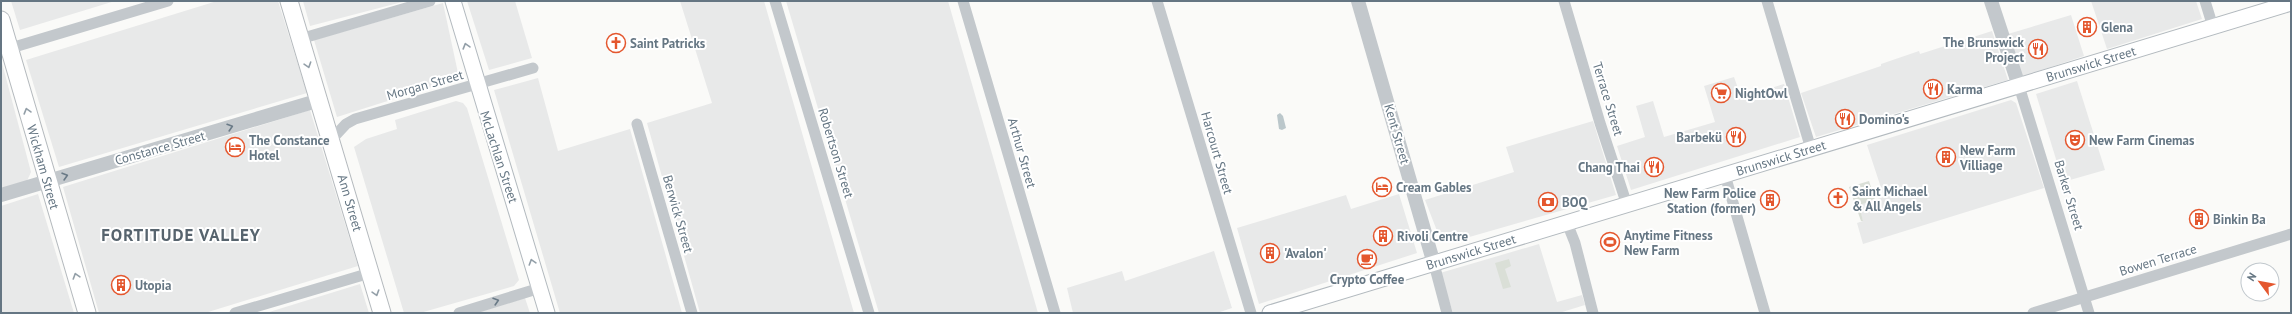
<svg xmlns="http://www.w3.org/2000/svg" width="2292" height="314" font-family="'PT Sans',sans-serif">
<rect width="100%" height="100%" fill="#fafaf8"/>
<!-- built -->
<g fill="#e8e9e9">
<path d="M11 1H115L20 30Z"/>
<path d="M217 1H278L307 93 59 167 26 60Z"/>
<path d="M303 1H406L310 26Z"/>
<path d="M467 1H515L532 58 489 70Z"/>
<path d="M680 1H764L854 313H700L647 123 712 103Z"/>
<path d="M786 1H948L1038 313H879Z"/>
<path d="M2091 1H2196L2202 19 2107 49Z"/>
<path d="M443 3 458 73 454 80 337 117 314 40Z"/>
<path d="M2071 15 2084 56 2021 77 2008 34Z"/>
<path d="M1992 31 2008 80 1816 137 1801 93 1881 66V64L1919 51 1920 54Z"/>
<path d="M2 63 31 172 27 181 1 188Z"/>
<path d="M1734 77 1741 97 1784 84 1800 137 1631 190 1617 146 1645 137 1636 106 1653 101 1664 137 1715 122 1704 86Z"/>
<path d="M538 78 558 151 630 129 682 313H560L494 90Z"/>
<path d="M2077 81 2105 170 2063 182 2036 94Z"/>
<path d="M2011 100 2016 103 2044 188 1863 244 1857 223 1863 221 1858 205 1884 197 1867 145Z"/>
<path d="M456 101 463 103 467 108 519 280 514 286 420 313H404L354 147 366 139 397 129 395 120Z"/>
<path d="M310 110 358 266 205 313H99L63 187Z"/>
<path d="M1593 121 1616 195 1452 242 1439 236 1425 200 1514 172 1506 147Z"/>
<path d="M38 194 74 313H1V206Z"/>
<path d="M1399 194 1417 253 1259 304 1237 228 1346 195 1351 209Z"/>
<path d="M1539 244 1557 302 1582 295 1585 305 1559 313H1453L1440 273Z"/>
<path d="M1214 251 1232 308 1217 313H1073L1067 288 1122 271 1125 281Z"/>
<path d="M360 284 369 313H266Z"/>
<path d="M525 298 530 313H476Z"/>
</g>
<!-- green -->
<g fill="#dadfd7">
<path d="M1869 181 1875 200 1859 205 1863 221H1861L1849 187Z"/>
<path d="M1509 259 1511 266 1505 269 1511 287 1503 289 1495 263Z"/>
</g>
<!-- water -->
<path fill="#bbc7cb" d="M1280 113 1283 116 1286 128 1282 130 1279 129 1277 115Z"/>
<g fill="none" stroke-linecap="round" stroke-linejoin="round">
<!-- secondary casing -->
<g stroke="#b3babf" stroke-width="17">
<g id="secondary">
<path d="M453 1 547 313"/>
<path d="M1270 313 2291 3"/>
</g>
</g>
<!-- primary casing -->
<g stroke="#b5babe" stroke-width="19">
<g id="primary">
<path d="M289 1 382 313"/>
<path d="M1 20 87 313"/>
</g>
</g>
<!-- minor -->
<g stroke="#c3c8cc" stroke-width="11">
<path d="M775 1 869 313"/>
<path d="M963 1 1055 313"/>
<path d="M1157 1 1251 313"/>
<path d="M1564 1 1600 123 1627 205"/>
<path d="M1767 1 1811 149"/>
<path d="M2205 1 2213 27"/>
<path d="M300 39 430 1"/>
<path d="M1 51 168 1"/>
<path d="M2019 86 2089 313"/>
<path d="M637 124 692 313"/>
<path d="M332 139 346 124 355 119 533 68"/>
<path d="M1725 175 1765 313"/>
<path d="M1567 223 1575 243 1593 313"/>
<path d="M1434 264 1447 313"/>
<path d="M235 313 370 273"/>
<path d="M459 313 540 288"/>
<path d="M2033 313 2291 234"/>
</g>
<!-- tertiary -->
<g stroke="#c3c8cc" stroke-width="14">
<path d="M1358 1 1434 264"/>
<path d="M1991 1 2019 86"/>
<path d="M1 195 320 100"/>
</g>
<!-- secondary -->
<use href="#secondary" stroke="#fff" stroke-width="15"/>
<!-- primary -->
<use href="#primary" stroke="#fff" stroke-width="17"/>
</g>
<!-- one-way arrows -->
<defs><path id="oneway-chevron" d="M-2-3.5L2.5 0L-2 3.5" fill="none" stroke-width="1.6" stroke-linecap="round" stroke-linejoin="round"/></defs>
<g stroke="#939fa8">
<use href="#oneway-chevron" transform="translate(466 46) rotate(-106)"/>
<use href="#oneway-chevron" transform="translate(308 65) rotate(72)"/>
<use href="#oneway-chevron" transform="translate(27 111) rotate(-106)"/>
<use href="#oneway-chevron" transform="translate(532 262) rotate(-107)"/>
<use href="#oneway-chevron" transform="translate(76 276) rotate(-107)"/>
<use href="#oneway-chevron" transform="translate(376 293) rotate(73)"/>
</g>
<g stroke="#6a7a87">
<use href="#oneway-chevron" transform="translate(230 127) rotate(-17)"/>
<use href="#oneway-chevron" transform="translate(65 176) rotate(-16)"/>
<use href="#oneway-chevron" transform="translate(496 301) rotate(-17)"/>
</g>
<!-- icons -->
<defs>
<g id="building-ring" transform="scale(1)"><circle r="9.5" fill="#fff" stroke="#e4572e" stroke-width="1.5"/><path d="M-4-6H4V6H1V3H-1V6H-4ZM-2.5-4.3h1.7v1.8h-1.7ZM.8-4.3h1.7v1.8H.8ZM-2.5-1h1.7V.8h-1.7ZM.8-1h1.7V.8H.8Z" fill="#e4572e"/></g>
<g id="church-ring" transform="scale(1)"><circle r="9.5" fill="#fff" stroke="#e4572e" stroke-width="1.5"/><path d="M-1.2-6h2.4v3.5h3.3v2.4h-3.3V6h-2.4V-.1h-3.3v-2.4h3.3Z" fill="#e4572e"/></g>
<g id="restaurant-ring" transform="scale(1)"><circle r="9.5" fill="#fff" stroke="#e4572e" stroke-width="1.5"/><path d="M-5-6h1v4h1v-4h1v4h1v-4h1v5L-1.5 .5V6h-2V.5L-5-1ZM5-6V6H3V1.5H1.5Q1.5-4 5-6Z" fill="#e4572e"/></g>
<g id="supermarket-ring" transform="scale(1)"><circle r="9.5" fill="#fff" stroke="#e4572e" stroke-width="1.5"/><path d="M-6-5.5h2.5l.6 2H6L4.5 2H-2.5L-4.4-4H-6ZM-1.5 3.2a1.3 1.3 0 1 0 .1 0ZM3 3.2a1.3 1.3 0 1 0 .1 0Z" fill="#e4572e"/></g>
<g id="theatre-ring" transform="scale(1)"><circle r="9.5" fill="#fff" stroke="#e4572e" stroke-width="1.5"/><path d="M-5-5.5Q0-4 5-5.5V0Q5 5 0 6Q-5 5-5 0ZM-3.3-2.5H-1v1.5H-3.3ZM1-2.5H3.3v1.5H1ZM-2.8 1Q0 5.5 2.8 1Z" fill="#e4572e"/></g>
<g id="hotel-ring" transform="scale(1)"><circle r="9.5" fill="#fff" stroke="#e4572e" stroke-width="1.5"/><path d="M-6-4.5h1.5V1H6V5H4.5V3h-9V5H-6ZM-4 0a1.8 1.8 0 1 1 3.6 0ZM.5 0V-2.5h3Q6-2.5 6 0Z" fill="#e4572e"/></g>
<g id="bank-ring" transform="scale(1)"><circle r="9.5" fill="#fff" stroke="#e4572e" stroke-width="1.5"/><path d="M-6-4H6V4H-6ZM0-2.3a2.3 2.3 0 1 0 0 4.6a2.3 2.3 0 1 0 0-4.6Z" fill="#e4572e"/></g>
<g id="stadium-ring" transform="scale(1)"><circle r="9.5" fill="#fff" stroke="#e4572e" stroke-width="1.5"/><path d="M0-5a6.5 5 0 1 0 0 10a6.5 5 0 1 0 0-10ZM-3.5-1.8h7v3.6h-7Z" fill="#e4572e"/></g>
<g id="cafe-ring" transform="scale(1)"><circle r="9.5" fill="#fff" stroke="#e4572e" stroke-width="1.5"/><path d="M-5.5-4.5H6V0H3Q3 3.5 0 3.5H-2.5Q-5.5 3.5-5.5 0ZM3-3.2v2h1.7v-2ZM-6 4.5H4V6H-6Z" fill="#e4572e"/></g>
</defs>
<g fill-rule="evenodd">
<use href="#building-ring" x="2087" y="27"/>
<use href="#church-ring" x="616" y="43"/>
<use href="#restaurant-ring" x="2038" y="49"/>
<use href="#restaurant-ring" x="1933" y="89"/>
<use href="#supermarket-ring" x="1721" y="93"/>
<use href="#restaurant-ring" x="1845" y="119"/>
<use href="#restaurant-ring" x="1736" y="137"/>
<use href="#theatre-ring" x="2075" y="140"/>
<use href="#hotel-ring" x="235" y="147"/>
<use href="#building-ring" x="1946" y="157"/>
<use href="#restaurant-ring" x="1654" y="167"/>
<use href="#hotel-ring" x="1382" y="187"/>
<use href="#church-ring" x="1838" y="198"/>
<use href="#building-ring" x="1770" y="200"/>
<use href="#bank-ring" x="1548" y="202"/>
<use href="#building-ring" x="2199" y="219"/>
<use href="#building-ring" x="1383" y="236"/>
<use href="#stadium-ring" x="1610" y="242"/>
<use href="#building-ring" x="1270" y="253"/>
<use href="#cafe-ring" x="1367" y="259"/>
<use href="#building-ring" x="121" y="285"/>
</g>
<g text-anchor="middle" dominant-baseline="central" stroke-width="4" stroke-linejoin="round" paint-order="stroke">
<!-- poi labels -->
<g font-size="13" font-weight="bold" fill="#657683" stroke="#fff" text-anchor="start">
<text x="2101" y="27">Glena</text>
<text x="2024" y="42" text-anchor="end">The Brunswick<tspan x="2024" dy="15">Project</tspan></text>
<text x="630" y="43">Saint Patricks</text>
<text x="1947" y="89">Karma</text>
<text x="1735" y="93">NightOwl</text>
<text x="1859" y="119">Domino's</text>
<text x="1722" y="137" text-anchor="end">Barbekü</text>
<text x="249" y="140">The Constance<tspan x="249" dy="15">Hotel</tspan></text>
<text x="2089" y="140">New Farm Cinemas</text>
<text x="1960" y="150">New Farm<tspan x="1960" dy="15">Villiage</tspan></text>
<text x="1640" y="167" text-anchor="end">Chang Thai</text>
<text x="1396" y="187">Cream Gables</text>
<text x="1852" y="191">Saint Michael<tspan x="1852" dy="15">&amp; All Angels</tspan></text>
<text x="1756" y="193" text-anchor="end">New Farm Police<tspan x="1756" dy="15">Station (former)</tspan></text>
<text x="1562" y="202">BOQ</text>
<text x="2213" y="219">Binkin Ba</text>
<text x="1624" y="235">Anytime Fitness<tspan x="1624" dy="15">New Farm</tspan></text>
<text x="1397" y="236">Rivoli Centre</text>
<text x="1284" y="253">'Avalon'</text>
<text x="1367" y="279" text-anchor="middle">Crypto Coffee</text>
<text x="135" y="285">Utopia</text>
</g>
<!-- street labels -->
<g font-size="13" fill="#657683" stroke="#fff">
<text transform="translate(2091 64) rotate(-17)">Brunswick Street</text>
<text transform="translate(425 85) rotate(-16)">Morgan Street</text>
<text transform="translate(1608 99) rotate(73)">Terrace Street</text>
<text transform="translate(1397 134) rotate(74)">Kent Street</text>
<text transform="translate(160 148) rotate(-16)">Constance Street</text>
<text transform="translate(836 153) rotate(73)">Robertson Street</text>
<text transform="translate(1022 153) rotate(74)">Arthur Street</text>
<text transform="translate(1217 153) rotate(74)">Harcourt Street</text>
<text transform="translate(499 157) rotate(72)">McLachlan Street</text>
<text transform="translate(1781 158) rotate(-17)">Brunswick Street</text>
<text transform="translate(43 167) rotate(74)">Wickham Street</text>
<text transform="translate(2069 195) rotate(73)">Barker Street</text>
<text transform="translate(350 203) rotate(74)">Ann Street</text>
<text transform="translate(678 214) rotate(74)">Berwick Street</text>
<text transform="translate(1471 252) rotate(-17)">Brunswick Street</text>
<text transform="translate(2158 260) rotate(-17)">Bowen Terrace</text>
</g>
<!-- district labels -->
<g font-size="17" font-weight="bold" letter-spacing="1" fill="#57646e" stroke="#fff">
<text x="181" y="235">FORTITUDE VALLEY</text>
</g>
</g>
<!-- border -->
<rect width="2292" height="314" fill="none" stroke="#657683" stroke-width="4"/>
<!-- north arrow -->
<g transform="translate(2260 282) rotate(302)"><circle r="19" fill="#ffffff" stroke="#c1c8cd"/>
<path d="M0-3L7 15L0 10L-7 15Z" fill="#e4572e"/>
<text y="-6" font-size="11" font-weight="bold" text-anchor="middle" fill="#657683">N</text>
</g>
</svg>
